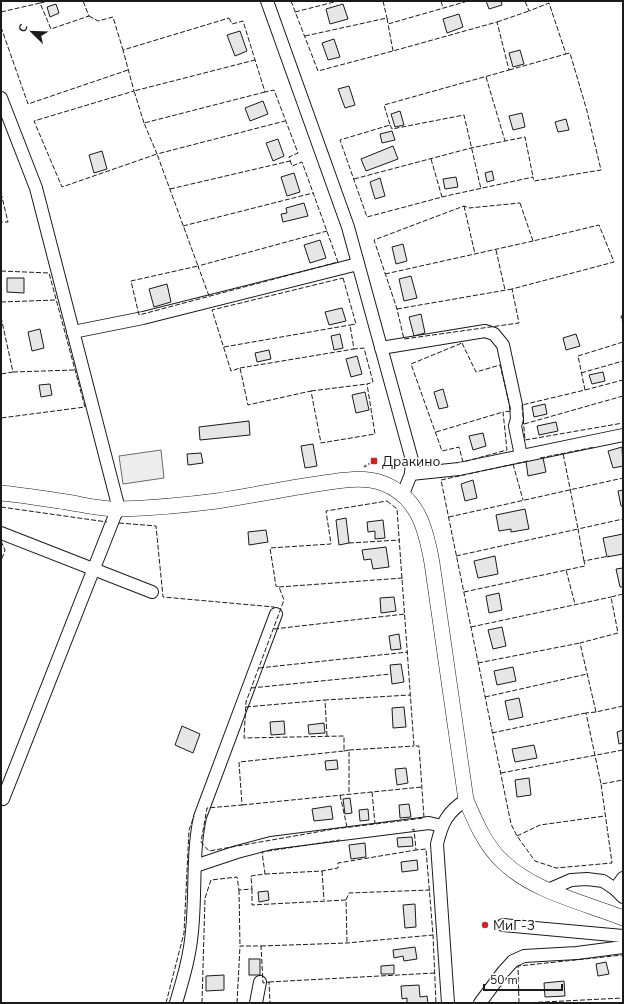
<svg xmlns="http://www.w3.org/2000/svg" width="624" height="1004" font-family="'Nunito Sans',sans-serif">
<rect width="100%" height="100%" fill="#fff"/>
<!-- parking -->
<path fill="#ededed" stroke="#6a6a6a" d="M161 450 164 478 123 484 119 456Z"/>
<!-- building -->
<g fill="#e6e6e6" stroke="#1a1a1a">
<path d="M486 1H501L502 5 489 9Z"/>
<path d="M56 4 59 13 50 17 47 7Z"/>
<path d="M343 4 348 19 330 24 326 9Z"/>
<path d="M459 14 463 27 447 33 443 19Z"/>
<path d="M240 31 247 51 235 56 227 35Z"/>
<path d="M334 39 340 57 328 60 322 43Z"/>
<path d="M520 50 524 64 513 67 509 53Z"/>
<path d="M349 86 355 105 345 108 338 89Z"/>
<path d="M263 101 268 114 250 121 245 108Z"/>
<path d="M400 111 404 125 395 127 391 114Z"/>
<path d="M522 113 525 127 513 130 509 116Z"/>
<path d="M566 119 569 130 558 132 555 122Z"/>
<path d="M392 131 395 140 382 143 380 134Z"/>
<path d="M278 139 284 156 273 161 266 143Z"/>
<path d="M393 146 398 159 366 171 361 159Z"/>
<path d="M102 151 107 169 94 173 89 155Z"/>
<path d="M492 171 494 180 487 182 485 173Z"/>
<path d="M294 173 300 192 287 196 281 177Z"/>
<path d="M456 177 458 187 445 189 443 179Z"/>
<path d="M380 178 385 196 375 199 370 182Z"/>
<path d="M304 203 308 216 283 222 281 214 287 213 286 208Z"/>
<path d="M320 240 326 258 310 263 304 245Z"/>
<path d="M403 244 407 261 396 264 392 247Z"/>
<path d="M411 276 417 298 404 301 399 279Z"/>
<path d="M7 278H24V293L7 292Z"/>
<path d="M167 284 171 302 154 307 149 289Z"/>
<path d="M342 308 346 321 329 325 325 312Z"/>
<path d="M421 314 425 333 414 336 409 317Z"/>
<path d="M40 329 44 348 32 351 28 332Z"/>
<path d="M340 334 343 348 334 350 331 336Z"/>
<path d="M576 334 580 346 566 350 563 338Z"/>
<path d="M269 350 271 359 257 362 255 353Z"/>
<path d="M357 356 362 374 351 377 346 359Z"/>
<path d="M603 372 605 381 592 384 589 375Z"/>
<path d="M50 384 52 395 41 397 39 385Z"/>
<path d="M443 389 448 407 439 409 434 392Z"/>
<path d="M365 392 369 410 356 413 352 395Z"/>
<path d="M545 404 547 414 534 417 532 407Z"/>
<path d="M249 421 250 435 200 440 199 427Z"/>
<path d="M556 422 558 431 539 435 537 426Z"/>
<path d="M483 433 486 446 473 450 469 436Z"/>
<path d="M313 444 317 466 305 468 301 446Z"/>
<path d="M622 447 623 466 613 468 608 451Z"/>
<path d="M201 453 203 463 188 465 187 454Z"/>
<path d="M543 458 546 472 528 476 526 461Z"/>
<path d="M473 480 477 498 465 501 461 484Z"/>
<path d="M623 490V506H621L618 491Z"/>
<path d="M525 509 529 529 511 532V529L499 531 496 515Z"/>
<path d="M346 518 349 543 339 545 336 520Z"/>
<path d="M383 520 385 538 375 539V531L368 532 367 522Z"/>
<path d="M266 530 268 542 249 545 248 532Z"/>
<path d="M623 534V554L607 557 603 538Z"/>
<path d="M386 547 389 567 373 569 371 559 364 560 362 550Z"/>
<path d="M495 556 498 574 478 578 474 561Z"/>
<path d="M623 568V587H620L616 569Z"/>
<path d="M499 593 502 610 489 613 486 596Z"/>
<path d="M394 597 396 611 381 613 380 598Z"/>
<path d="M502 627 506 646 493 649 488 630Z"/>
<path d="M399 634 401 649 391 650 389 636Z"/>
<path d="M401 664 404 682 392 684 390 665Z"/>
<path d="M513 667 516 681 497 685 494 671Z"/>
<path d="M519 698 523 717 509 720 505 701Z"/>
<path d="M404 707 406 727 393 728 392 708Z"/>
<path d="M284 721 285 734 271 735 270 722Z"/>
<path d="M324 723 325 733 309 734 308 725Z"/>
<path d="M182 726 200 734 193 753 175 745Z"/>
<path d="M623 730V743L619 744 617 732Z"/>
<path d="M534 745 537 758 515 762 512 749Z"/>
<path d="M337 760 338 769 326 770 325 761Z"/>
<path d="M406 768 408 783 397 785 395 769Z"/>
<path d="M529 778 531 795 517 797 515 780Z"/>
<path d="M350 798 352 813 345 814 343 799Z"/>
<path d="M409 804 411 817 400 818 399 805Z"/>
<path d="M331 806 333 819 314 821 312 809Z"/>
<path d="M368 809 369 820 360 821 359 810Z"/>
<path d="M412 837 413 846 398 847 397 838Z"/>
<path d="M365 843 366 857 351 859 349 845Z"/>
<path d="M417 860 418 870 402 872 401 862Z"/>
<path d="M268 891 269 900 259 902 258 892Z"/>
<path d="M415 904 416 927 405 928 403 905Z"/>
<path d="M415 947 417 959 404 961 403 956 394 958 393 950Z"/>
<rect x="249" y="959" width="11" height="16"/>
<path d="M606 962 609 974 598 976 596 964Z"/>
<path d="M394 965V974H381V966Z"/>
<path d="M224 975V990L206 991V976Z"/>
<path d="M564 981 565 996 545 997 544 983Z"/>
<path d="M419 985 420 997 427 996 428 1003H407V998L402 999 401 986Z"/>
</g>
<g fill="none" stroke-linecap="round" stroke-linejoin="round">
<!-- minor casing -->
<g stroke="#1a1a1a" stroke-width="14">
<g id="minor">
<path d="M267 1 348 227 412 460 411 474 403 494"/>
<path d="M1 98 36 188 119 509 115 515 3 799"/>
<path d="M73 332 143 318 358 264"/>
<path d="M381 348 485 331 494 334 503 345 516 405 517 419 515 426 521 456"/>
<path d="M411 474 459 469 623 435"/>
<path d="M1 533 152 592"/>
<path d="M195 866 237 852 271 843 429 823 442 826"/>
<path d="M615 889 623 878"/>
<path d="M548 890 571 880 587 879 603 881 615 889 623 897"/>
<path d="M503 925 623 936"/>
<path d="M176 1003C183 979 190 956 192 931 196 893 192 854 200 817L276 614"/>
<path d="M256 1003 260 982"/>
<path d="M448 1003 437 844C442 823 447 812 466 800"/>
<path d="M480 1003 503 972 513 961 524 956 577 953 623 947"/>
</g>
</g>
<!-- major casing -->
<g stroke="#1a1a1a" stroke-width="16">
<path id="major" d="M1 493C23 495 45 499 67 502 85 505 103 510 121 509 153 508 186 505 217 501 248 496 279 490 310 485 333 482 359 475 382 483 418 496 426 529 432 563L466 800C475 821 485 845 502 861 534 892 583 902 623 918"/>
</g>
<!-- path -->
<path stroke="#5f5f5f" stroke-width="2" stroke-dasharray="3 2" stroke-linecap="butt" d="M364 467 374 461"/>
<!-- minor -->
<use href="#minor" stroke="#fff" stroke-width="12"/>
<!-- major -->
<use href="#major" stroke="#fff" stroke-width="15"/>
<!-- fence -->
<g stroke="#1a1a1a" stroke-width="1" stroke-dasharray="5 2" stroke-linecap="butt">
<path d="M291 1 318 71 393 51 497 22 509 70 384 105 390 125 340 140 367 217 446 196 533 177 534 181 601 170 587 111 570 53 566 54 549 3 529 11 525 1"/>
<path d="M383 1 387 18"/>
<path d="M441 1 443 8"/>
<path d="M40 3 49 1"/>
<path d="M1 12 40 3 51 29 89 16 83 1"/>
<path d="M295 12 338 1"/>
<path d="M89 16 98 21 113 17 123 50"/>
<path d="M229 18 232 24 243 21 265 92 274 90 298 153 289 157 292 166 302 162 338 262 139 315 131 281 198 266 157 154 62 187 34 121 134 91 123 50Z"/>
<path d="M497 22 529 11"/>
<path d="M1 27 28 104 128 70"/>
<path d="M305 36 387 18 388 24"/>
<path d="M393 51 388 24 468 1"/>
<path d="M509 70 566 54"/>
<path d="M486 77 505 141"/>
<path d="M265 92 144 123 157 154 285 121"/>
<path d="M144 123 134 91 255 60"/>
<path d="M390 125 392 129 464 115 481 189"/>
<path d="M431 159 442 197"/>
<path d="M354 179 471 148 525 137 533 177"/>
<path d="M170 189 290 161"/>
<path d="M1 193 8 222H1"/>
<path d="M520 203 533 241 599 225 614 262 512 289 519 323 404 339 397 309 374 240 464 206 469 208Z"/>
<path d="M464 206 475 254"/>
<path d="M183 226 313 193"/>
<path d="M496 250 505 290"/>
<path d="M1 271 49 273 85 407 1 418"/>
<path d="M385 274 533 241"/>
<path d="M343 278 356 324 350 325 354 349 364 348 373 382 367 384 375 434 321 443 311 391 248 405 240 368 231 371 212 310Z"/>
<path d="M209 296 198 266 327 231"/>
<path d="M1 302 56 300"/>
<path d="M397 309 512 289"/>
<path d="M623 315 621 316 623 324"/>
<path d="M1 317 13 372 1 374"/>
<path d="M623 342 578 356 585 390 522 405 525 440 623 423"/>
<path d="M462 343 476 372 500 365 511 411 503 412 507 450 463 462 459 447 442 451 411 364Z"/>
<path d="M224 347 350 325"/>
<path d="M240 368 354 349"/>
<path d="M13 372 74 370"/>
<path d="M581 373 623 361"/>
<path d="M585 390 623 380"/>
<path d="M311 391 367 384"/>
<path d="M524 424 623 396"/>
<path d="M436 432 503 412"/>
<path d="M540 458 595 447"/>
<path d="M528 461 441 480 511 824 517 836 535 861 556 868 612 863 601 784 623 780"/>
<path d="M513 464 523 500"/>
<path d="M387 501 397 509 414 746H419L424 818 334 829 209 851 201 842 207 808 242 805 239 762 344 751V736L244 738 246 702 284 600 279 587 276 586 270 548 331 544 326 511Z"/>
<path d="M1 507 107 522"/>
<path d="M449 517 623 478"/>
<path d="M119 523 156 526 163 597 274 607 272 611"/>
<path d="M1 541 5 550 1 561"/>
<path d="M349 543 400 540"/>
<path d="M456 556 578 529 563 453"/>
<path d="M584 561 578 529 623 519"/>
<path d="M566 570 585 566 584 561 609 556"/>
<path d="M279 587 403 578"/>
<path d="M464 592 566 570 575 604"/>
<path d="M623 594 611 597 618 633 580 643 596 712 623 706"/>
<path d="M471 627 611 597"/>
<path d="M274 629 405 614"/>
<path d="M478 663 580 643"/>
<path d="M259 668 408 652"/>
<path d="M251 688 391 674"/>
<path d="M485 697 587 674"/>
<path d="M246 707 325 700"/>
<path d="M596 712 586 713 601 784"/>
<path d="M492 733 586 713"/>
<path d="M327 736 325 700 410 695"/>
<path d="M349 750 414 746"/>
<path d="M344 751 349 750V794"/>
<path d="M501 773 623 750"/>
<path d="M372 792 375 824"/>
<path d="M340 795 347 827"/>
<path d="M242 805 422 787"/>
<path d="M412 830 414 829 416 850 426 849 433 935 436 1003"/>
<path d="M517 836 540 825 605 816"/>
<path d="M322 871 324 900"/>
<path d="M265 874 322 871 338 868V863L416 850"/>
<path d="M252 889V905L346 900 347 943"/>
<path d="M239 890 240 946"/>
<path d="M346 900 349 893 430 890"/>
<path d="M261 946 347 943 433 935"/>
<path d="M269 982 435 973"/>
<path d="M166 1003 184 933 189 830 194 816"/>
<path d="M202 1003 205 898 211 880 237 877 239 890 252 889 251 876 265 874 262 852 340 840"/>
<path d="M237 1003 240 946H261L263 983 269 982 270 1003"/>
<path d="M519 1003 518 966 623 955"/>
<path d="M524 1003 623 998"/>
</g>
</g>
<!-- markers -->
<g fill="#c62828" stroke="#fff" stroke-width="1.5">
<rect x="370" y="457" width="8" height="8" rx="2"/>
<circle cx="485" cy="925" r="4"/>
</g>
<g text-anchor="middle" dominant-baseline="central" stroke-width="3" stroke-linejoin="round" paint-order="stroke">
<!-- poi labels -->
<g font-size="14" fill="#1a1a1a" stroke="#fff" text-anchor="start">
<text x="382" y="461">Дракино</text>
<text x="493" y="925">МиГ-3</text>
</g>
</g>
<!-- border -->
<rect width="624" height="1004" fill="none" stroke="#1a1a1a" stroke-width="4"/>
<!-- north arrow -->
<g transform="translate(32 32) rotate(293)" stroke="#ffffff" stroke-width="3" paint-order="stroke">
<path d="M0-3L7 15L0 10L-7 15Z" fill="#1a1a1a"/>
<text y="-6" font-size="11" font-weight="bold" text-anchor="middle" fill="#1a1a1a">С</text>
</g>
<!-- scale -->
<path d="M484 984v6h78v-6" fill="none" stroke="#1a1a1a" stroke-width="2"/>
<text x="490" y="984" font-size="12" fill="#1a1a1a" stroke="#ffffff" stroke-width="3" paint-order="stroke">50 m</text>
</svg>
